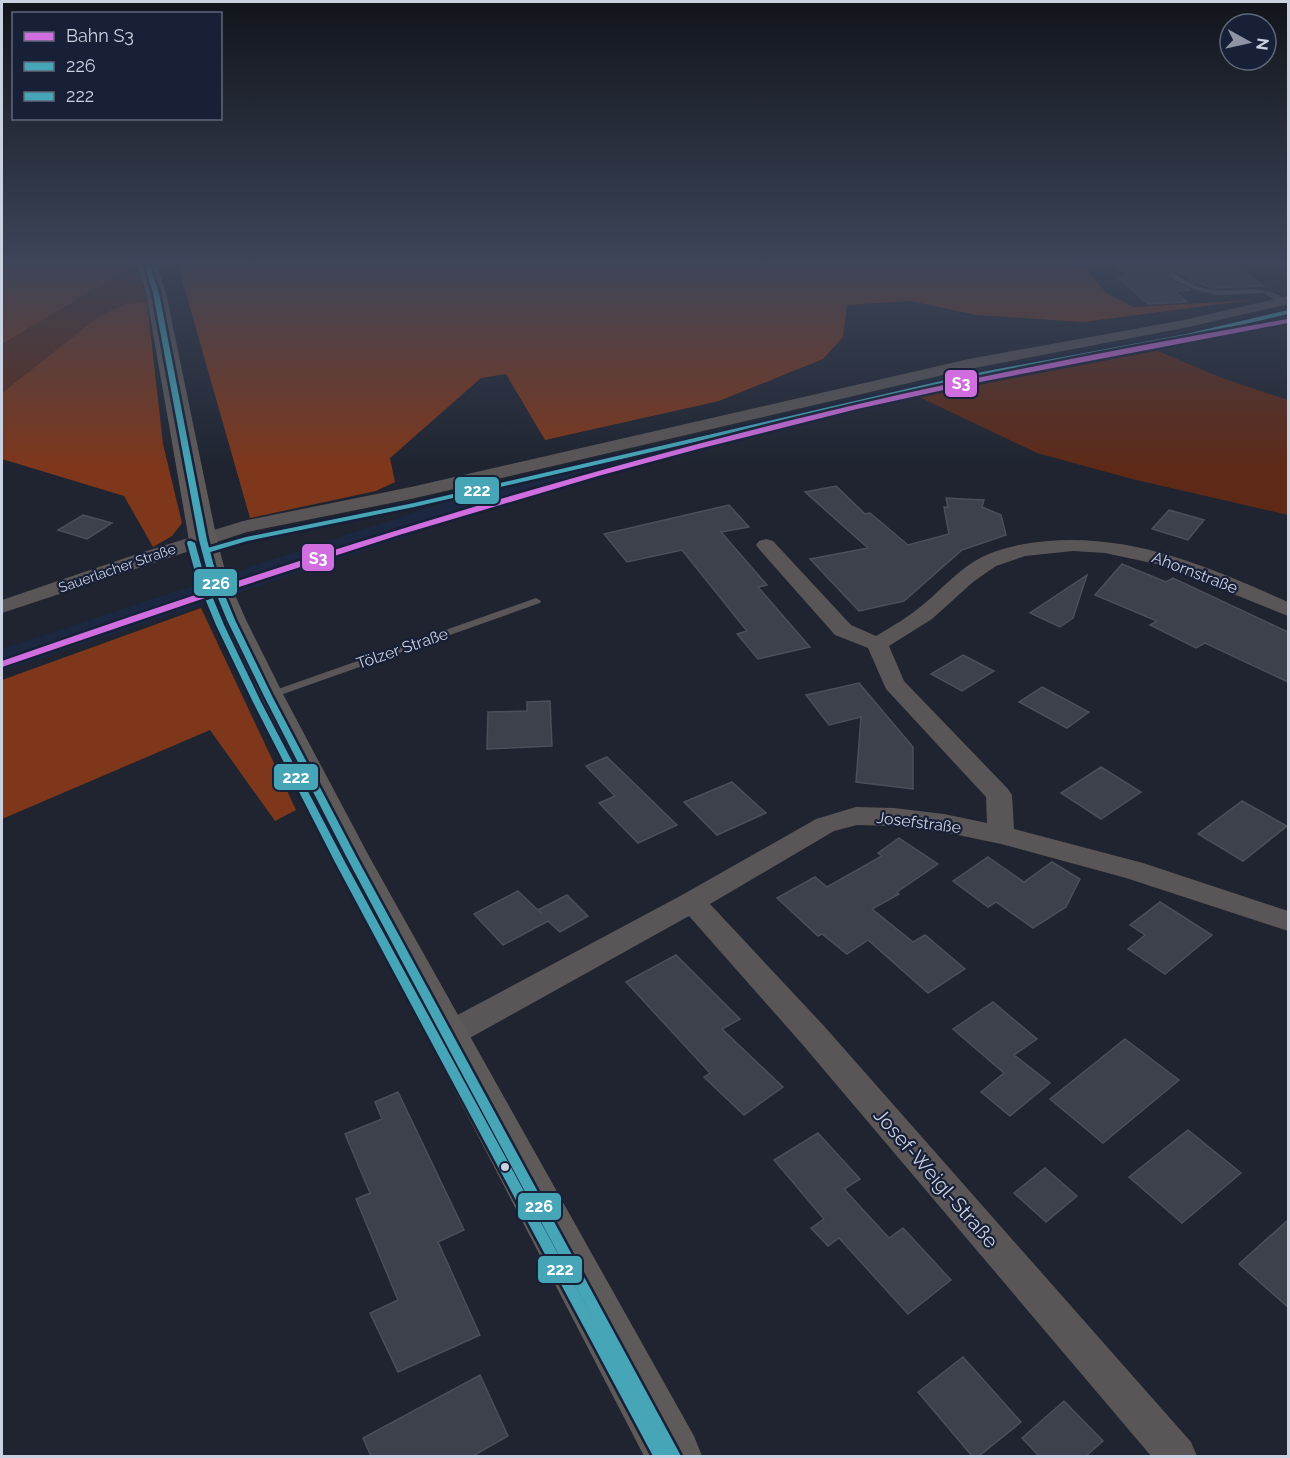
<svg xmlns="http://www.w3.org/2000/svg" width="1290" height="1458" viewBox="0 0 1290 1458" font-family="Raleway,sans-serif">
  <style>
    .built { fill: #1c2741 }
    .green { fill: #5e2a17 }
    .forest { fill: #7e371b }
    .building { fill: #3c414b; stroke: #4a4f5a; stroke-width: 1.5 }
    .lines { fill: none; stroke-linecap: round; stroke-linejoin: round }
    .lane { fill: #5a5657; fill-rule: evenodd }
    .street { fill: #5a5657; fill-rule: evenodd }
    .secondary { fill: #5f5a5a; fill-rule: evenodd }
    .bus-1-casing { stroke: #182037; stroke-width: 5 }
    .bus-2-casing { stroke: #182037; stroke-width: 5 }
    .bus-1 { fill: #46a6b8; fill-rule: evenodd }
    .bus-2 { fill: #46a6b8; fill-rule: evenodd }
    .rail-1-casing { stroke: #182037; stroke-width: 5 }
    .rail-1 { fill: #d06ee0; fill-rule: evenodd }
    .bus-dot { fill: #cad1e1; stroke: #182037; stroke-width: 2 }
    .labels { text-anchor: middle; stroke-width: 4.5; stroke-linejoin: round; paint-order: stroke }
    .far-street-label { font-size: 14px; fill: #cad1e1; stroke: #182037 }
    .street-label { font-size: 16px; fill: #cad1e1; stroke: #182037 }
    .near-street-label { font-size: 20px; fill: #cad1e1; stroke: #182037 }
    .line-badge { stroke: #182037; stroke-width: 2 }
    .badge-label { font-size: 16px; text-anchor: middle; font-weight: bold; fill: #fff }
  </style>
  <rect width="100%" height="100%" fill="#1f2430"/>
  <!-- built -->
  <path class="built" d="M1288 311V324L1151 348 1003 377 737 440 471 515 2 671V649L452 500 719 430 962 372Z"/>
  <!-- green -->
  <path class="green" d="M137 264 147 302 125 304 99 316 2 393V344Z
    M1151 348 1222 378 1288 400V515L1132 479 1037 453 919 397 1003 377Z"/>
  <!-- forest -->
  <path class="forest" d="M2 262H136L137 264 2 344Z
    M177 262H1080L1106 293 1134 307 1252 300 1083 322 976 315 910 301 847 305 843 337 823 359 719 401 545 440 506 374 481 378 390 458 395 482 376 491 250 518Z
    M147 302 163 444 182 523 172 536 153 547 124 496 2 459V393L99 316 125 304Z
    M201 608 296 810 275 821 210 730 2 819V680Z"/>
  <!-- building -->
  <path class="building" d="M1112 262H1148L1171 281 1191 290 1175 291 1187 302 1148 304 1118 277H1128Z
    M1160 262H1231L1264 286 1212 288 1195 282Z
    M836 486 865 514 870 513 908 545 949 534 944 507H948L946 498 984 500 982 507 1001 515 1006 535 962 550 904 601 859 611 810 559 868 548 805 492Z
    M729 505 749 527 721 532 767 585 758 587 810 647 758 659 737 634 747 631 682 550 627 562 604 534Z
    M1169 510 1204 520 1188 540 1152 529Z
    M83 515 112 523 87 539 58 530Z
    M1122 564 1166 582 1173 578 1288 632V682L1205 643 1196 648 1150 625 1157 621 1095 595Z
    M1087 575 1073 618 1060 627 1030 613Z
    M963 655 994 671 962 691 931 674Z
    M859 683 913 747V789L856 782 861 717 829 725 806 695Z
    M1042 687 1089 712 1067 728 1019 702Z
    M550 701 552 746 487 749 488 712 527 711V702Z
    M607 757 677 825 638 843 599 803 615 796 586 766Z
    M1101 767 1141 792 1101 819 1061 793Z
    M732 782 766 813 717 835 684 802Z
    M1242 801 1287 826 1243 861 1198 834Z
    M899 838 938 864 897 892 899 894 872 909 913 942 925 935 965 969 928 993 868 940 847 954 822 934 818 936 777 898 815 877 827 887 882 856 878 853Z
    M988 857 1024 882 1052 862 1080 879 1066 907 1033 928 996 902 988 907 953 881Z
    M518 891 542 914 538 910 567 895 588 916 560 932 548 921 503 945 474 914Z
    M1160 902 1212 935 1165 974 1128 949 1145 935 1130 925Z
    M676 955 740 1019 722 1029 783 1087 744 1115 704 1077 710 1073 626 982Z
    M993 1002 1037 1039 1014 1055 1050 1083 1010 1116 981 1092 1004 1073 953 1029Z
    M1125 1039 1179 1080 1103 1143 1050 1099Z
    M398 1092 464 1230 438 1242 480 1335 398 1372 370 1313 398 1300 356 1199 370 1193 345 1134 382 1119 375 1102Z
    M1188 1130 1241 1173 1182 1223 1129 1177Z
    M818 1133 860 1179 844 1189 889 1238 903 1228 951 1280 908 1314 839 1238 828 1246 811 1228 824 1219 774 1160Z
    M1045 1168 1077 1196 1046 1222 1014 1193Z
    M1288 1220V1307L1239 1264Z
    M963 1357 1021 1422 979 1456H972L918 1392Z
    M480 1375 508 1436 473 1456H371L363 1438Z
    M1064 1401 1103 1441 1086 1456H1039L1022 1438Z"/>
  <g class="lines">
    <!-- lane -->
    <path class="lane" d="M1150 262C1162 262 1184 282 1200 287 1232 298 1258 278 1287 301L1280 303 1264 293 1217 295 1196 290 1172 279Z
      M536 598 541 601 540 603 272 698H264L262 696 264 694Z"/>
    <!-- street -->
    <path class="street" d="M1288 296V304L1184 328 969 369 411 499 247 532 2 613V600L140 553 243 521 411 487 969 359 1184 320Z
      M766 539 773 541 851 625 876 636C893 626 910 616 925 603 944 587 960 568 982 557 1002 547 1026 543 1048 541 1135 534 1211 568 1288 602V616L1161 565 1105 553 1073 551 1025 556 996 566 973 582 932 619 889 646 904 681 1008 789 1012 795 1014 829 1143 863 1288 911V931L1126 878 1001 844 944 832 894 826 857 825 834 831 710 904 824 1026 1191 1442 1197 1456H1151L802 1044 689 916 459 1044 448 1047 437 1044 433 1035 437 1026 682 895 816 819 856 807 894 808 944 814 987 823 986 797 886 689 868 648 835 635 759 549 756 545 759 541Z"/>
    <!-- secondary -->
    <path class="secondary" d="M137 262H155L166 293 217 540 226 574 246 620 284 696 370 858 694 1436 702 1456H644L334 858 252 696 216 620 198 574 189 540 146 293Z"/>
    <!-- bus-1 casing -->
    <g class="bus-1-casing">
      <path id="bus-1" d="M144 262H149L159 293 207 540 216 574 235 620 272 696 357 858 681 1456H666L347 858 264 696 227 620 208 574 199 540 153 293Z"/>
    </g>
    <!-- bus-2 casing -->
    <g class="bus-2-casing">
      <path id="bus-2" d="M1288 310V314L1186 338 971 378 414 507 247 541 207 553 203 551 204 549 246 537 414 503 971 374 1186 334Z
        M188 541H191L195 543 205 579 224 625 261 702 346 864 668 1456H653L336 864 253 702 216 625 197 579 187 543Z"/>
    </g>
    <!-- bus-1 -->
    <use href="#bus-1" class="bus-1"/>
    <!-- bus-2 -->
    <use href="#bus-2" class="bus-2"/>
    <!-- rail-1 casing -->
    <g class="rail-1-casing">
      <path id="rail-1" d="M1288 319V323L980 382 857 409 698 449 598 476 399 535 202 599 2 667V661C263 570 527 485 796 419 958 379 1123 348 1288 319Z"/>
    </g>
    <!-- rail-1 -->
    <use href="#rail-1" class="rail-1"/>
  </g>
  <!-- sky -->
  <linearGradient id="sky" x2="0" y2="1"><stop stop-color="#11141a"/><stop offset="0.56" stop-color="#3c4559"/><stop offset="1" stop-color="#3c4559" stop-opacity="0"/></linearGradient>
  <rect width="1290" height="467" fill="url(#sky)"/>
  <!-- markers -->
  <circle class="bus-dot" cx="505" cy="1167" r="5"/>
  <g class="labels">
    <!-- far-street labels -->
    <g class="far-street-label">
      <text transform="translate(117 568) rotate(-19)" y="5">Sauerlacher Straße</text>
    </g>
    <!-- street labels -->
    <g class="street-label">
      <text transform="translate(1195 572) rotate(21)" y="6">Ahornstraße</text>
      <text transform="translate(402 648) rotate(-19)" y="6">Tölzer Straße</text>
      <text transform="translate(919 822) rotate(7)" y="6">Josefstraße</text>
    </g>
    <!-- near-street labels -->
    <g class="near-street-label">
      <text transform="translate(936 1178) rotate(49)" y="7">Josef-Weigl-Straße</text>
    </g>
  </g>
  <g class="line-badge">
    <rect x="944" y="369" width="34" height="29" rx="6" fill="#d06ee0"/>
    <rect x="454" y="476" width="46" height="29" rx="6" fill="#46a6b8"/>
    <rect x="301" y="543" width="34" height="29" rx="6" fill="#d06ee0"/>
    <rect x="193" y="568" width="45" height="29" rx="6" fill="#46a6b8"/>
    <rect x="273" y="763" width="46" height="28" rx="6" fill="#46a6b8"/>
    <rect x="517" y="1192" width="45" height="29" rx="6" fill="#46a6b8"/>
    <rect x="537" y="1255" width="46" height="29" rx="6" fill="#46a6b8"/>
  </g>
  <g class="badge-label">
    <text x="961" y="389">S3</text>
    <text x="477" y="496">222</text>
    <text x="318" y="564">S3</text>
    <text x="216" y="589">226</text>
    <text x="296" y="783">222</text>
    <text x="539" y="1212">226</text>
    <text x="560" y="1275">222</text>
  </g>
  <!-- border -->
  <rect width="1290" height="1458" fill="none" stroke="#cad1e1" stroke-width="6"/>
  <!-- legend -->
  <rect x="12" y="12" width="210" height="108" fill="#182037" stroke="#5f677b" stroke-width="1.5"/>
  <rect x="24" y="32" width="30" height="9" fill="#d06ee0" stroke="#5f677b" stroke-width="1.5"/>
  <text x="66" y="42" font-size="18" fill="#cad1e1">Bahn S3</text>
  <rect x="24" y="62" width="30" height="9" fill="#46a6b8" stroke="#5f677b" stroke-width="1.5"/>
  <text x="66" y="72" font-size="18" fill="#cad1e1">226</text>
  <rect x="24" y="92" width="30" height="9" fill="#46a6b8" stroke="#5f677b" stroke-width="1.5"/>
  <text x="66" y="102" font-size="18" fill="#cad1e1">222</text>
  <!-- north arrow -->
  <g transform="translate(1248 42) rotate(98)"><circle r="28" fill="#182037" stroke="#5f677b" stroke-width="1.5"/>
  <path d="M0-4.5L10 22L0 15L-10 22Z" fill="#8e94a3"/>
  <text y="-9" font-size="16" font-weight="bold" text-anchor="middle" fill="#cad1e1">N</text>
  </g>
</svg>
